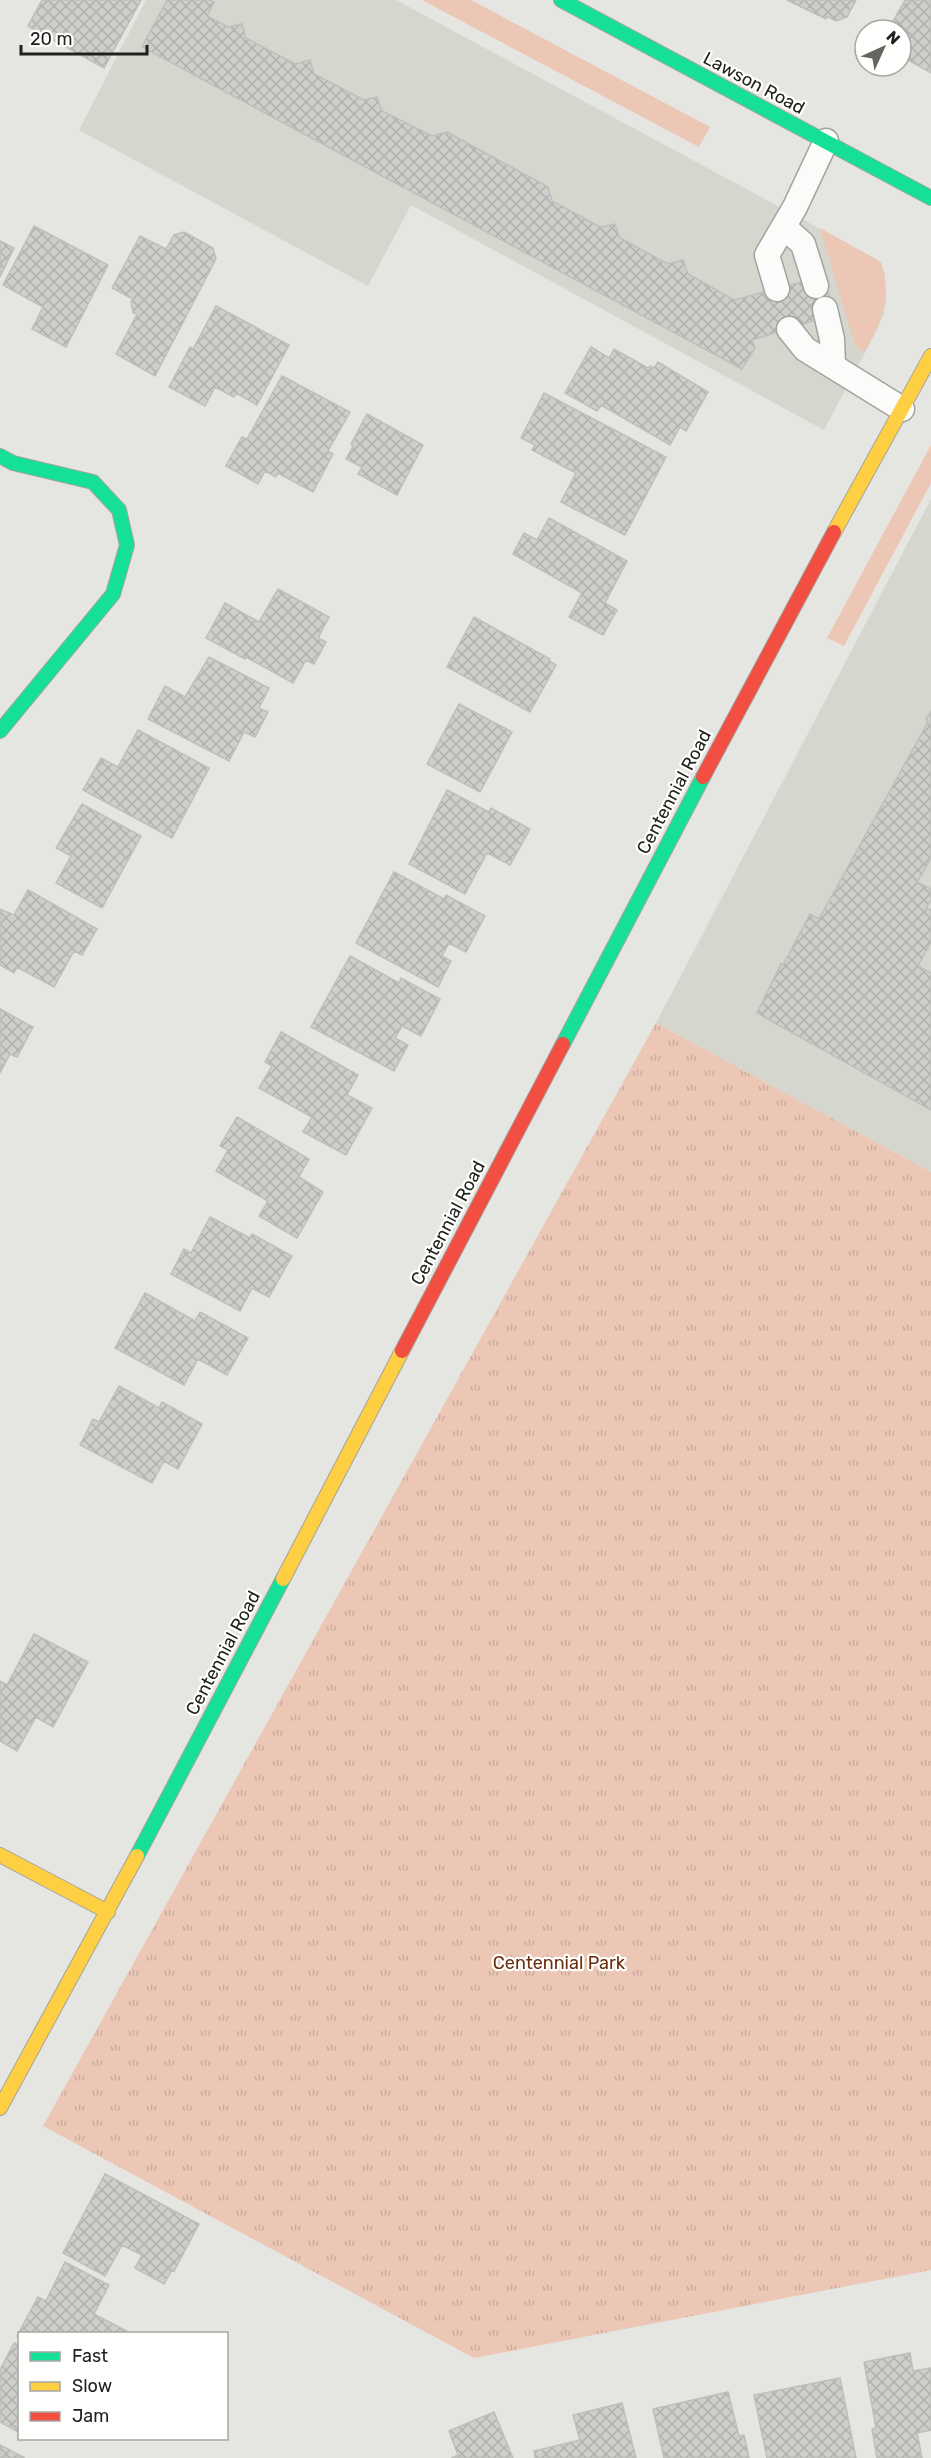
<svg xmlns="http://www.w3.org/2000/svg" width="931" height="2458" viewBox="0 0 931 2458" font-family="Rubik,sans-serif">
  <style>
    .built { fill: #d5d6cd }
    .grass { fill: #ecc7b6 }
    .park { fill: url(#park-tufts) }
    .building { fill: url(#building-cross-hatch); stroke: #bebfbc; stroke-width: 1.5 }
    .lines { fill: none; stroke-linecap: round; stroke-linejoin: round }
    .lane-casing { stroke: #a3a3a0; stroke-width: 27 }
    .fast-casing { stroke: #a3a3a0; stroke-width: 16 }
    .slow-casing { stroke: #a3a3a0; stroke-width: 16 }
    .jam-casing { stroke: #a3a3a0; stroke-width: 16 }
    .lane { stroke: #fbfbfa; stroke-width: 24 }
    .fast { stroke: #16e098; stroke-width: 14 }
    .slow { stroke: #ffcf43; stroke-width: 14 }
    .jam { stroke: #f24e42; stroke-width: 14 }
    .labels { text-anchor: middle; stroke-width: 4.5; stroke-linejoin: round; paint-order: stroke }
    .street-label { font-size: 18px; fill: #20201e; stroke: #fffffe }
    .park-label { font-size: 18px; fill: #6a2d10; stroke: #fffffe }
  </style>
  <defs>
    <pattern id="park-tufts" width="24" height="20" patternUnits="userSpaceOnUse" patternTransform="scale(1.5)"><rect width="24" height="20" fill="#ecc7b6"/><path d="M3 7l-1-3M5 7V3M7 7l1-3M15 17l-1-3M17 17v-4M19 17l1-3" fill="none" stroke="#caab9c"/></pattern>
    <pattern id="building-cross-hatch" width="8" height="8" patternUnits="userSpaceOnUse" patternTransform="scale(1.5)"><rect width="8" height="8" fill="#cdcfcb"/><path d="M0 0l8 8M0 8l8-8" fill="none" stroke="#b0b1ae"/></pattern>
  </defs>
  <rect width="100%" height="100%" fill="#e5e6e1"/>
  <!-- built -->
  <path class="built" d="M146 0H396L878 260 885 274 886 301 884 313 876 332 824 430 411 205 368 286 79 130Z
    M931 499V1172L656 1023Z"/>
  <!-- grass -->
  <path class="grass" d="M422 0H471L710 127 699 147Z
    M820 228 881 262C892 295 882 322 865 351L859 350 855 345Z
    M931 445V483L844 646 827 638Z"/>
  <!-- park -->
  <path class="park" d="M656 1023 931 1172V2270L474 2358 43 2126Z"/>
  <!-- building -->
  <path class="building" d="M42 0H141L104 68 28 26Z
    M167 0H210L214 2 207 16 228 27 242 24 246 38 295 64 310 60 314 74 364 100 377 97 382 111 432 136 447 132 548 187 552 201 600 227 615 224 620 238 668 264 683 260 688 274 734 300 806 281 827 289 832 303 819 319 752 340 755 348 742 369 142 47Z
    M787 0H856L847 17 836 21 827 16 826 19Z
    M905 0H931V73L901 56V30H888Z
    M34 226 108 265 66 347 32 329 43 307 3 285Z
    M184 232 213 248 216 259 155 376 116 354 137 314 133 313 131 302 133 299 112 288 140 236 166 249 174 235Z
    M0 241 14 248 0 277Z
    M216 306 289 345 257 405 236 393 234 397 215 387 205 406 169 387 190 347 193 349Z
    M591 347 609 358 614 349 648 368 650 366 654 368 658 362 708 392 686 431 680 427 670 445 601 405 597 411 565 393Z
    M282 376 350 412 328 451 333 454 313 492 278 473 276 477 265 471 258 484 226 466 242 437 247 439Z
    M544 393 666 457 625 535 561 502 576 473 532 450 535 445 521 438Z
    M367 414 423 445 397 495 358 474 362 467 346 459 353 446 351 444Z
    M549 518 627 561 605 603 617 610 603 635 569 617 582 593 513 554 524 533 537 540Z
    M278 589 329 617 318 638 326 642 314 664 306 660 293 683 246 657 245 659 206 638 225 603 259 622Z
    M474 617 550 659 549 661 556 665 530 712 447 667Z
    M209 657 269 688 259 708 268 712 255 737 244 732 229 761 148 719 165 686 185 697Z
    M459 704 512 732 480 792 427 764Z
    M931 711V858L917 882 931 889V900L926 908 931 910V942L918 966 931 973V1110L757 1013 781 964 783 965 810 914 819 919 928 722 926 719Z
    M138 730 209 768 172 838 83 790 101 758 118 767Z
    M447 790 489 812 491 808 530 829 510 865 487 853 465 894 409 864Z
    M82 804 141 836 102 908 56 883 71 856 56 848Z
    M394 872 444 899 446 895 485 916 466 952 449 943 442 956 451 961 438 987 356 943Z
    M28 890 97 929 82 955 74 951 54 987 17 967 14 973 0 965V909L14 915Z
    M350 956 399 983 401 978 440 999 421 1036 402 1026 395 1038 408 1045 394 1071 311 1027Z
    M0 1009 33 1027 17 1057 10 1054 0 1073Z
    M281 1032 358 1075 347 1095 372 1108 346 1155 303 1132 312 1117 259 1088 272 1066 265 1062Z
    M237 1117 309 1159 299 1177 323 1192 297 1238 259 1216 268 1201 216 1171 228 1150 220 1146Z
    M210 1217 250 1238 252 1234 292 1256 269 1297 252 1288 240 1311 171 1274 184 1249 191 1253Z
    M145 1293 195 1321 200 1312 248 1338 227 1375 198 1359 184 1385 115 1348Z
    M119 1386 159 1408 162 1402 202 1424 178 1469 164 1461 152 1483 80 1445 93 1419 99 1422Z
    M34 1634 88 1662 53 1727 36 1717 17 1751 0 1741V1681L7 1685Z
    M105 2174 199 2224 174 2271 172 2270 164 2284 135 2268 142 2255 122 2245 105 2276 63 2253Z
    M65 2262 109 2285 94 2314 132 2334H20V2338L17 2336 38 2297 46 2301Z
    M14 2343 20 2346V2433L0 2422V2370Z
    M910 2353 913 2371 931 2368V2430L917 2433 922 2458H877L872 2429 876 2428 864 2362Z
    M840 2378 856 2458H767L754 2395Z
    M728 2392 739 2436 744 2435 749 2458H664L653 2409Z
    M622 2403 636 2458H535L534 2451 580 2440 573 2415Z
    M494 2412 513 2458H451L458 2455 449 2431Z
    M0 2445 25 2458H0Z"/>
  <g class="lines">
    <!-- lane casing -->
    <g class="lane-casing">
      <path id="lane" d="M784 227 803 244 816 286
        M777 289 767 255 795 207 826 141
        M825 309 832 339 833 365
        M789 329 805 349 902 409"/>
    </g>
    <!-- fast casing -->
    <g class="fast-casing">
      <path id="fast" d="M561 0 931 198
        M0 456 13 463 93 482 119 510 127 545 113 594 0 731
        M563 1044 703 777
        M137 1856 283 1579"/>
    </g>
    <!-- slow casing -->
    <g class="slow-casing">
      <path id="slow" d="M834 532 931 356
        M283 1579 402 1351
        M0 1855 108 1912
        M0 2108 137 1856"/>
    </g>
    <!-- jam casing -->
    <g class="jam-casing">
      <path id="jam" d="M703 777 834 532
        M402 1351 563 1044"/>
    </g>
    <!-- lane -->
    <use href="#lane" class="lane"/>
    <!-- fast -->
    <use href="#fast" class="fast"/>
    <!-- slow -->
    <use href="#slow" class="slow"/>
    <!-- jam -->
    <use href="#jam" class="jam"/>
  </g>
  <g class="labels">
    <!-- street labels -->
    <g class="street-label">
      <text transform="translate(754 83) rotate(28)" y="6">Lawson Road</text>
      <text transform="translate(674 792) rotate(-62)" y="6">Centennial Road</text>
      <text transform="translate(448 1223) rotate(-62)" y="6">Centennial Road</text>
      <text transform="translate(223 1653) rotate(-62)" y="6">Centennial Road</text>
    </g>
    <!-- park labels -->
    <g class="park-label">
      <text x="559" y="1969">Centennial Park</text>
    </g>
  </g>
  <!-- legend -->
  <rect x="18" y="2332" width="210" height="108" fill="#fffffe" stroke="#a6a6a4" stroke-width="1.5"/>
  <rect x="30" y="2352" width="30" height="9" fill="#16e098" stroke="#a6a6a4" stroke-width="1.5"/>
  <text x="72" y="2362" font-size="18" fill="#20201e">Fast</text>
  <rect x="30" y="2382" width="30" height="9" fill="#ffcf43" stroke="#a6a6a4" stroke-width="1.5"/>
  <text x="72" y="2392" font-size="18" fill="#20201e">Slow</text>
  <rect x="30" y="2412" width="30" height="9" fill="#f24e42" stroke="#a6a6a4" stroke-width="1.5"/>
  <text x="72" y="2422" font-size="18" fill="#20201e">Jam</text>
  <!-- north arrow -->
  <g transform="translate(883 48) rotate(45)"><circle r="28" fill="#fffffe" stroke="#a6a6a4" stroke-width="1.5"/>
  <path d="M0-4.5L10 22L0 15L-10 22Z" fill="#656562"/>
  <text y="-9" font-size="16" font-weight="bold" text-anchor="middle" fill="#20201e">N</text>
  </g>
  <!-- scale -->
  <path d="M21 45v9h126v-9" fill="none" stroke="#20201e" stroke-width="3"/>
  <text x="30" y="45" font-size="18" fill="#20201e" stroke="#fffffe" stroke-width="4.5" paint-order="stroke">20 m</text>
</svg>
